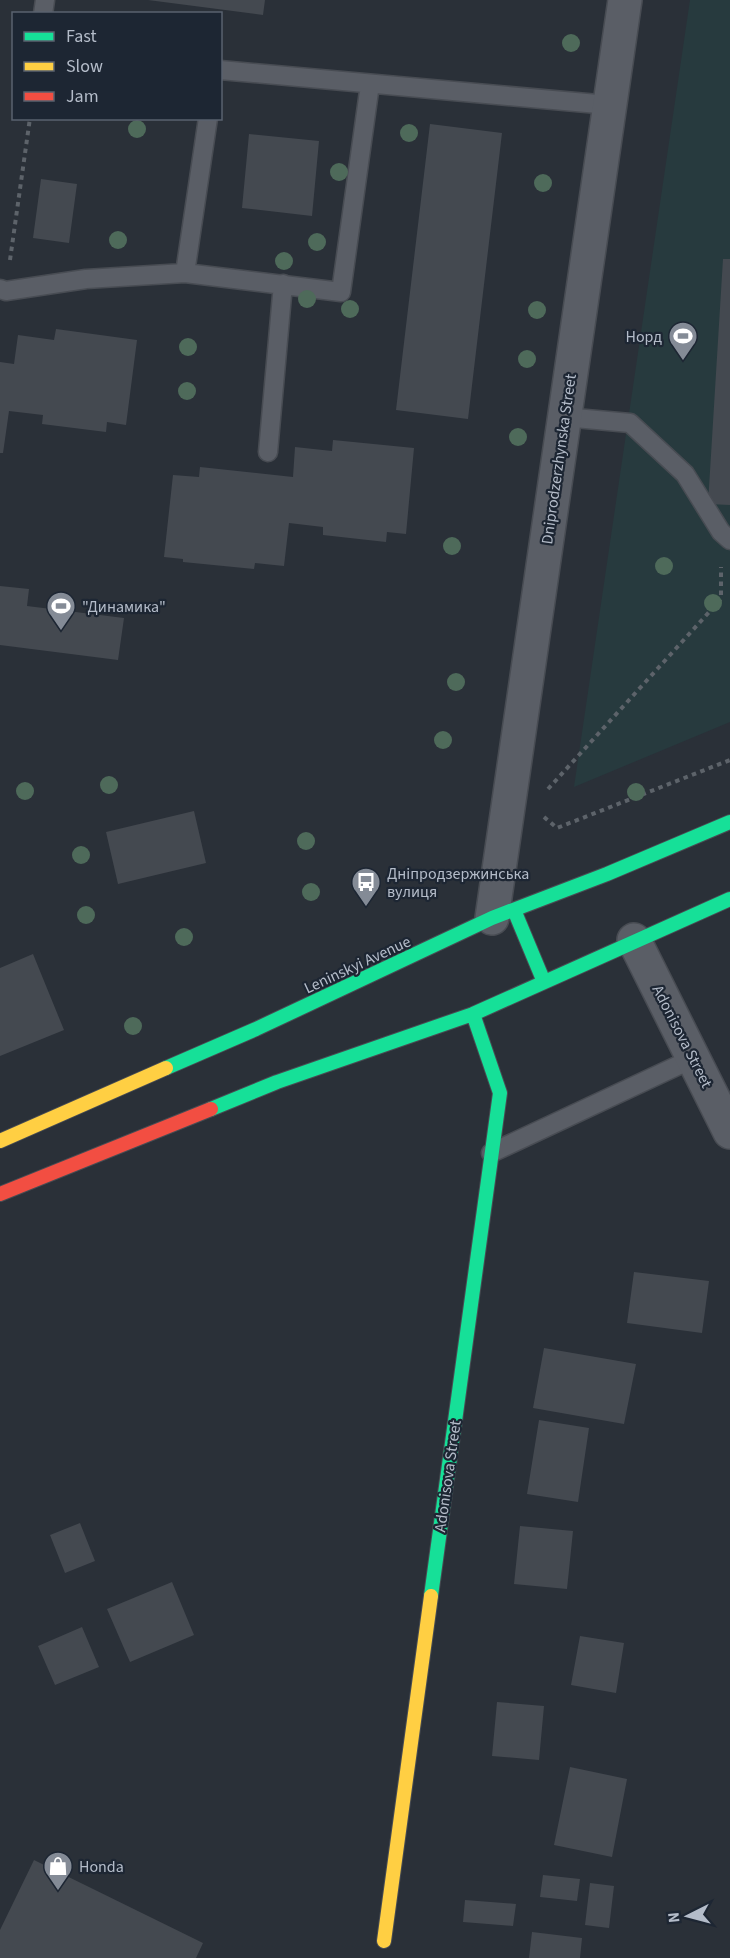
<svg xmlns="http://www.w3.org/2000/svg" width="730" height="1958" viewBox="0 0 730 1958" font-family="'Source Sans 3',sans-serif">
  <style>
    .garden { fill: #273a3e }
    .building { fill: #444950 }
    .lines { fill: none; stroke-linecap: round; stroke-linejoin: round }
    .lane-casing { stroke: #484c53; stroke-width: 21 }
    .street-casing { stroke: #484c53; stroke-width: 36 }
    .fast-casing { stroke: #484c53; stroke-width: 16 }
    .slow-casing { stroke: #484c53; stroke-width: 16 }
    .jam-casing { stroke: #484c53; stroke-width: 16 }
    .path { stroke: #5d636a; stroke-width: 4; stroke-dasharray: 4.5 4.5; stroke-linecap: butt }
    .lane { stroke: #5a5e66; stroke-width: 18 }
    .street { stroke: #5a5e66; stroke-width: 33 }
    .fast { stroke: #16e098; stroke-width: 14 }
    .slow { stroke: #ffcf43; stroke-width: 14 }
    .jam { stroke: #f24e42; stroke-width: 14 }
    .tree { fill: #4e6a5a }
    .labels { text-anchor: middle; stroke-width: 4.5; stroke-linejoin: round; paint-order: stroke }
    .poi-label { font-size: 16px; fill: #b4bcc9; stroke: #1d2633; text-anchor: start }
    .street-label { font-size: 16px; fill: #b4bcc9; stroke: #1d2633 }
  </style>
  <rect width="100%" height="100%" fill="#2a3038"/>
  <!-- garden -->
  <path class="garden" d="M690 0H730V722L574 787Z"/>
  <!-- building -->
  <path class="building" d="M148 0H265L263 15Z
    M430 124 502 133 468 419 396 410Z
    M249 134 319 141 312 216 242 208Z
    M41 179 77 184 69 243 33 238Z
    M723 259H730V505L708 504Z
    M56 329 137 340 126 425 107 422 106 432 42 424 43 415 9 411 3 453H0V362L14 364 18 335 54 340Z
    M333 440 414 448 406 534 387 532 386 542 323 535V527L289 523 284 566 255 563 254 569 183 562V559L164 557 173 475 199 477 200 467 293 477 295 447 332 451Z
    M0 586 29 589 27 606 124 618 118 660 0 645Z
    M194 811 206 863 118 884 106 832Z
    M33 954 64 1030 0 1056V968Z
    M634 1272 709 1281 702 1333 627 1323Z
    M544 1348 636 1364 624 1424 533 1408Z
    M539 1420 589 1428 578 1502 527 1494Z
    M80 1523 95 1561 65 1573 50 1535Z
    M520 1526 573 1531 567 1589 514 1584Z
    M172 1582 194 1635 130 1662 107 1609Z
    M82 1627 99 1667 55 1685 38 1646Z
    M580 1636 624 1643 616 1693 571 1685Z
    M497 1702 544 1706 539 1760 492 1756Z
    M570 1767 627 1779 612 1857 554 1845Z
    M34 1860 203 1943 196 1958H0V1930Z
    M543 1875 580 1879 577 1901 540 1897Z
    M590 1883 614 1886 609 1928 585 1925Z
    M465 1900 516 1904 513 1926 463 1922Z
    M532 1932 582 1938 580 1958H529Z"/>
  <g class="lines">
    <!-- lane casing -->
    <g class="lane-casing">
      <path id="lane" d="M43 14 45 0
        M220 70 609 105
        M185 273 341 292 370 84
        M0 289 6 291 86 279 185 273 208 118
        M564 417 630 423 685 474 721 532 730 540
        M268 452 283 284
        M491 1153 694 1058"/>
    </g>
    <!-- street casing -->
    <g class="street-casing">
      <path id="street" d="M492 918 625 0
        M634 940 730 1132"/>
    </g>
    <!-- fast casing -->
    <g class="fast-casing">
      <path id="fast" d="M514 910 544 982
        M166 1068 256 1029 492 918 607 874 730 822
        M211 1109 277 1082 473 1014 730 899
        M431 1596 500 1093 473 1014"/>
    </g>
    <!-- slow casing -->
    <g class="slow-casing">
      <path id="slow" d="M0 1141 166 1068
        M384 1941 431 1596"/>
    </g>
    <!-- jam casing -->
    <g class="jam-casing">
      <path id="jam" d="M0 1194 211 1109"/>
    </g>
    <!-- path -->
    <path class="path" d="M10 260 30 118
      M548 789 721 599V567
      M544 817 557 828 730 760"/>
    <!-- lane -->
    <use href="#lane" class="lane"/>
    <!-- street -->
    <use href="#street" class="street"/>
    <!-- fast -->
    <use href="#fast" class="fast"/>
    <!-- slow -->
    <use href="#slow" class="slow"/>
    <!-- jam -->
    <use href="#jam" class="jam"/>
  </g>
  <!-- trees -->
  <g class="tree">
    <circle cx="571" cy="43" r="9"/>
    <circle cx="137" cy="129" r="9"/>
    <circle cx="409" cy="133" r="9"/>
    <circle cx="339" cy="172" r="9"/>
    <circle cx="543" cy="183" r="9"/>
    <circle cx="118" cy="240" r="9"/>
    <circle cx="317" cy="242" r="9"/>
    <circle cx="284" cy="261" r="9"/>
    <circle cx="307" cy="299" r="9"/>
    <circle cx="350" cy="309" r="9"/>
    <circle cx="537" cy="310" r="9"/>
    <circle cx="188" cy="347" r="9"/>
    <circle cx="527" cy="359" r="9"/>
    <circle cx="187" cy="391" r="9"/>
    <circle cx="518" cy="437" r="9"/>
    <circle cx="452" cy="546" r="9"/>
    <circle cx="664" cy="566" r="9"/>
    <circle cx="713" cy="603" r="9"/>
    <circle cx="456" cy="682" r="9"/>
    <circle cx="443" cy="740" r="9"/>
    <circle cx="109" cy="785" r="9"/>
    <circle cx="25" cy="791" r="9"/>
    <circle cx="636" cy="792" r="9"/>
    <circle cx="306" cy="841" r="9"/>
    <circle cx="81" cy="855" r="9"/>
    <circle cx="311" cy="892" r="9"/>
    <circle cx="86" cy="915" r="9"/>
    <circle cx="184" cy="937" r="9"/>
    <circle cx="133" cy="1026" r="9"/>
  </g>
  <!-- icons -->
  <defs>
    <g id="stadium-pin" transform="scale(1.5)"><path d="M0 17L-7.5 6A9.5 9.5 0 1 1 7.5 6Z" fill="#848b96" stroke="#1d2633"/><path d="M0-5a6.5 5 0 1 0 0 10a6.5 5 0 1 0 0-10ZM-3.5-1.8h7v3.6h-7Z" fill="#fff"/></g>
    <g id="bus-pin" transform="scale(1.5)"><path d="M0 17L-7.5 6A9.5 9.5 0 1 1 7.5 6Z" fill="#848b96" stroke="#1d2633"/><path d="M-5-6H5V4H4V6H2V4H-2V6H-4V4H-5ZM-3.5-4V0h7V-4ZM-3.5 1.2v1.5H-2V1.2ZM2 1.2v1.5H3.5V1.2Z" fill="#fff"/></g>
    <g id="shop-pin" transform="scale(1.5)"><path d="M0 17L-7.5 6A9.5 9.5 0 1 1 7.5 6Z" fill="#848b96" stroke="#1d2633"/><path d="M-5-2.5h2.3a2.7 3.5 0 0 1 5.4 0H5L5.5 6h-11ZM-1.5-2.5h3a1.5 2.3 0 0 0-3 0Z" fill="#fff"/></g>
  </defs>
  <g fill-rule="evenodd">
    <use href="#stadium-pin" x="683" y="336"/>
    <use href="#stadium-pin" x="61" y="606"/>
    <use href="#bus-pin" x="366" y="882"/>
    <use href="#shop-pin" x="58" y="1866"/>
  </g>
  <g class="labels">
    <!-- poi labels -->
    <g class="poi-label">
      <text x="662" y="342" text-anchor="end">Норд</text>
      <text x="82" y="612">"Динамика"</text>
      <text x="387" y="879">Дніпродзержинська<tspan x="387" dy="18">вулиця</tspan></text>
      <text x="79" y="1872">Honda</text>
    </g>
    <!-- street labels -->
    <g class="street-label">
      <text transform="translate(558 459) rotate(-82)" y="6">Dniprodzerzhynska Street</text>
      <text transform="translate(357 964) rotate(-25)" y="6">Leninskyi Avenue</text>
      <text transform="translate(683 1036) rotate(63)" y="6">Adonisova Street</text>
      <text transform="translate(447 1476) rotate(-82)" y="6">Adonisova Street</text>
    </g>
  </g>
  <!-- legend -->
  <rect x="12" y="12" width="210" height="108" fill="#1d2633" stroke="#59626f" stroke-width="1.5"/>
  <rect x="24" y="32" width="30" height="9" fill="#16e098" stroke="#59626f" stroke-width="1.5"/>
  <text x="66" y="42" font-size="18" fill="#b4bcc9">Fast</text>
  <rect x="24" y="62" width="30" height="9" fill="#ffcf43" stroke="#59626f" stroke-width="1.5"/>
  <text x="66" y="72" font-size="18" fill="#b4bcc9">Slow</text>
  <rect x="24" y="92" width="30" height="9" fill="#f24e42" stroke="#59626f" stroke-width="1.5"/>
  <text x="66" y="102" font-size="18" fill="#b4bcc9">Jam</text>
  <!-- north arrow -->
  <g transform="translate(688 1916) rotate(264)" stroke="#1d2633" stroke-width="4.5" paint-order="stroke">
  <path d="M0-4.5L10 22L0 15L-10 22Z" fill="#b4bcc9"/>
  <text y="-9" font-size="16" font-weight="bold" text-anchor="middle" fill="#b4bcc9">N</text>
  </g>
</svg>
